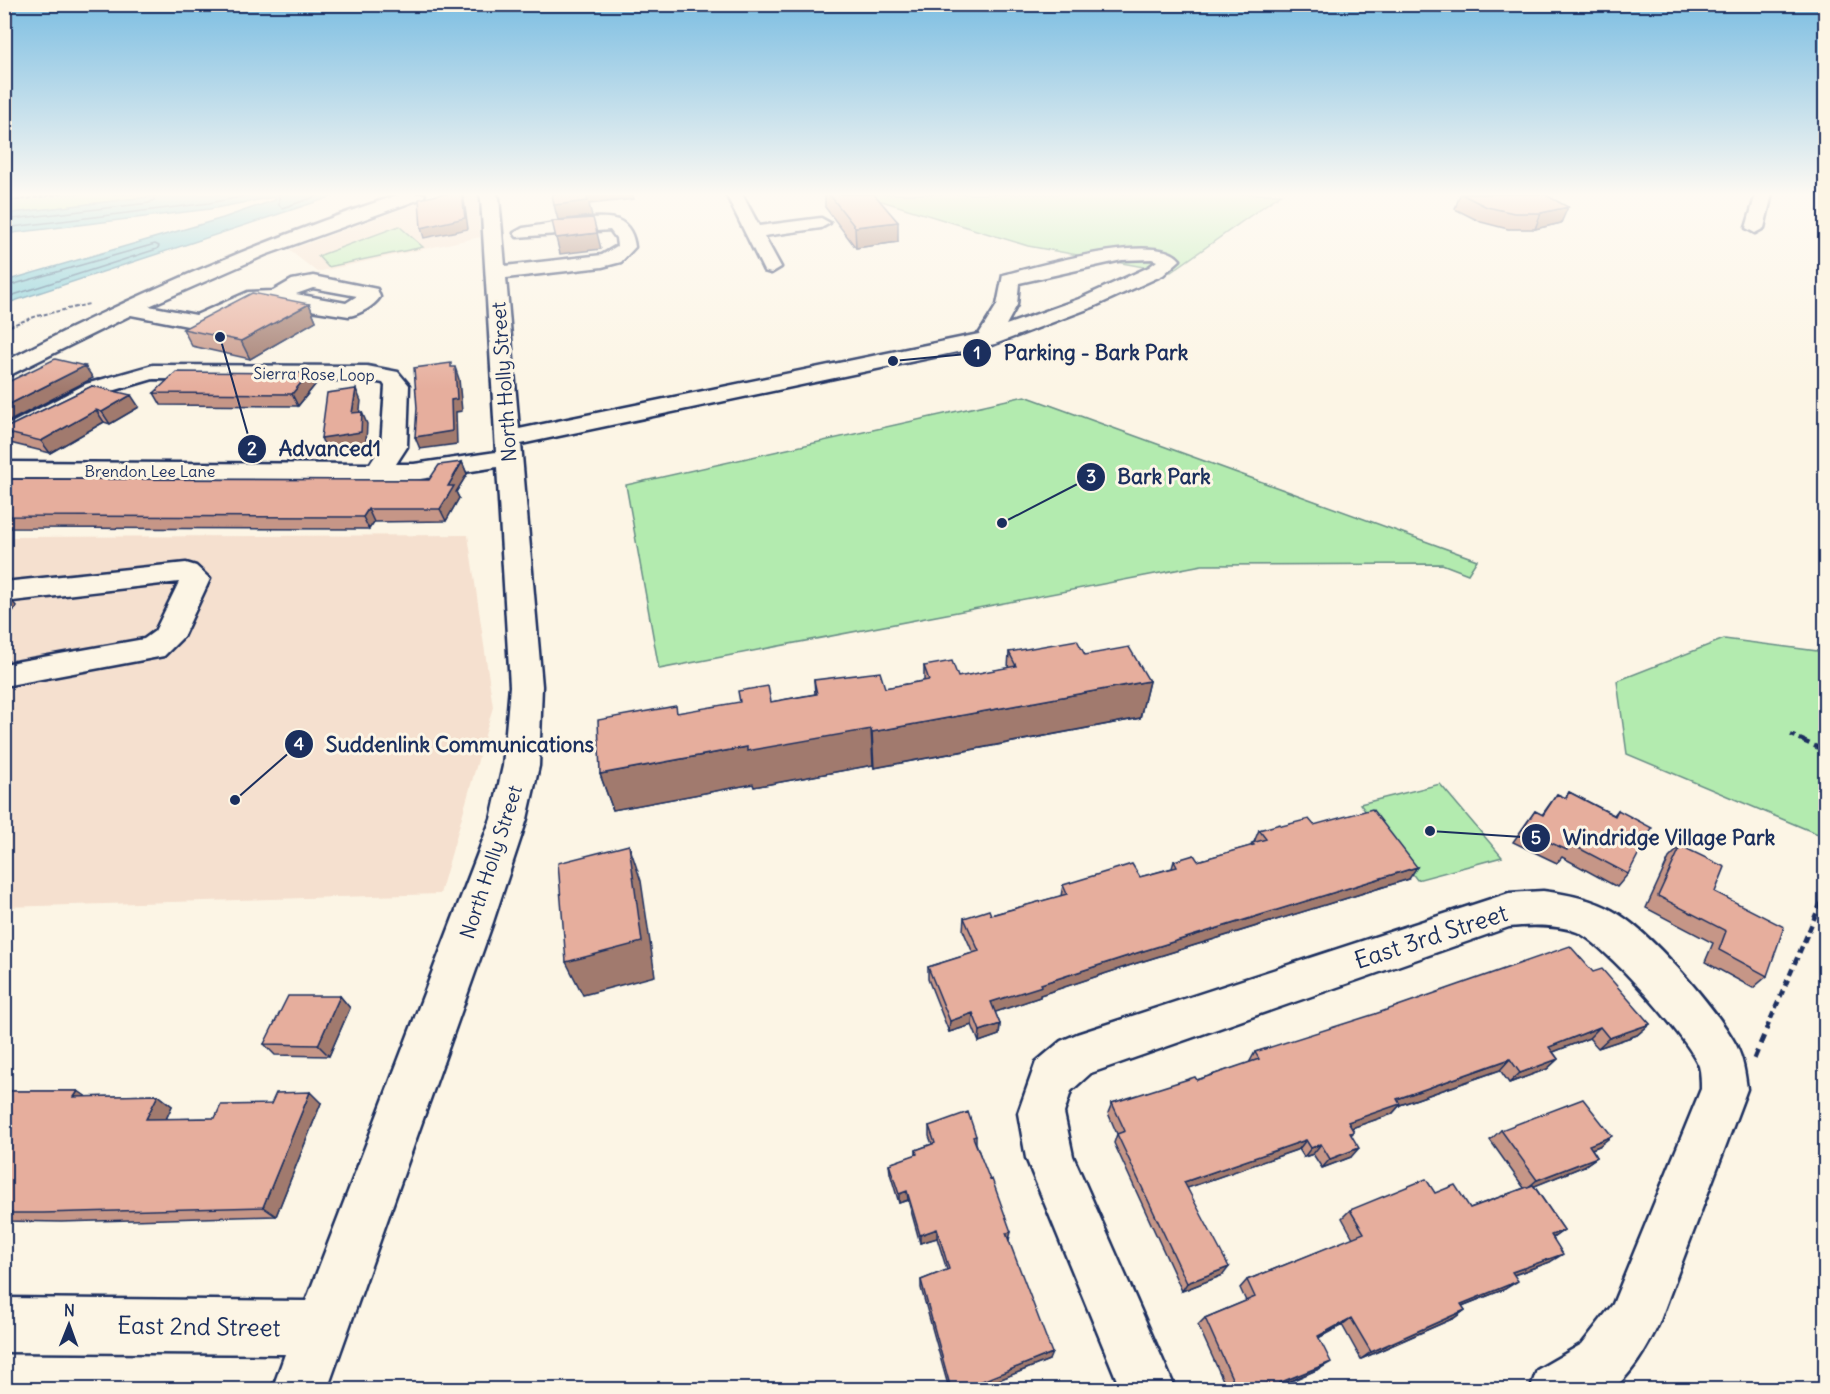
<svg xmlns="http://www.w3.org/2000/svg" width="1830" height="1394" viewBox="0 0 1830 1394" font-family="Delius,sans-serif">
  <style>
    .built { fill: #f5e0cf }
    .green { fill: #b3ebaf; stroke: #678d86; stroke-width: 1.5 }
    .water { fill: #7dccd9; stroke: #568da8; stroke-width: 1.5 }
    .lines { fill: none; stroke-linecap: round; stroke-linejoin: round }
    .shore { stroke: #426e8f; stroke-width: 1.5 }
    .minor-casing { stroke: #1b2f5e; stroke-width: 5 }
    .path-far3 { stroke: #1b2f5e; stroke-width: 2; stroke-dasharray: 4 2; stroke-linecap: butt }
    .path-far2 { stroke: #1b2f5e; stroke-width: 4; stroke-dasharray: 5 4.5; stroke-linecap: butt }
    .path-far1 { stroke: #1b2f5e; stroke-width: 4.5; stroke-dasharray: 7 5; stroke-linecap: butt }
    .path { stroke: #1b2f5e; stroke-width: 5; stroke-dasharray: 9 7; stroke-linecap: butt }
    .minor { fill: #fcf5e5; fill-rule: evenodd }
    .wall { fill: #c69687; stroke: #1b2f5e; stroke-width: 1.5 }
    .shaded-wall { fill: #a17a6e; stroke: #1b2f5e; stroke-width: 1.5 }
    .building { fill: #e6ae9d; stroke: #1b2f5e; stroke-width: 1.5 }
    .labels { text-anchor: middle; stroke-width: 6; stroke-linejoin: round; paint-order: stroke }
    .far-street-label { font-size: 16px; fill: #1b2f5e; stroke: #fcf5e5 }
    .street-label { font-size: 20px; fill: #1b2f5e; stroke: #fcf5e5 }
    .near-street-label { font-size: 24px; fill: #1b2f5e; stroke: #fcf5e5 }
    .leader { fill: none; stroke: #1b2f5e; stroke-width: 2 }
    .callout-dot { fill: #1b2f5e; stroke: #fcf5e5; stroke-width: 2 }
    .mark-label { font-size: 18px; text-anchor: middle; font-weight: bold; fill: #fff }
    .callout-label { font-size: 21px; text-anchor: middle; font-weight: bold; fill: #1b2f5e; stroke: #fcf5e5; stroke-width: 6; stroke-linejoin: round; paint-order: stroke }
  </style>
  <rect width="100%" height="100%" fill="#fcf5e5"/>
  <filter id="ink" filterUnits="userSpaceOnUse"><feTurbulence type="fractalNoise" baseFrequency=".0167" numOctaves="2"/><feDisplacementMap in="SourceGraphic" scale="12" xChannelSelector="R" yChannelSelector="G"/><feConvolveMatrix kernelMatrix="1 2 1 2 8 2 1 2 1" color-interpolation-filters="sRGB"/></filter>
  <g filter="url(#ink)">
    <!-- built -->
    <path class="built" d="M442 194H477L480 237 317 272 289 250Z
      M468 535 493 707 440 894 5 907 4 537Z"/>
    <!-- green -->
    <path class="green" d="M5 194H173L5 214Z
      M859 194H1281L1171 272 1028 246Z
      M399 226 423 247 328 267 318 256Z
      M1025 396 1477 560 1468 574 1442 564 1202 565 659 669 626 485Z
      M1724 639 1825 652V837L1627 754 1617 681Z
      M1440 784 1502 857 1417 880 1360 804Z"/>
    <!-- water -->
    <path class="water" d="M173 194H340L5 304V281L223 218 275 200 274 197 210 209 5 234V214Z"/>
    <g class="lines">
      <!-- shore -->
      <path class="shore" d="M279 194V205L282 208 324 194
        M4 220 149 203 154 200 155 194
        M4 228 209 203 256 194
        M4 287 155 244 159 246 157 249 4 298"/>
      <!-- minor casing -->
      <g class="minor-casing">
        <path id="minor" d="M401 194H425L423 198 265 255 149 306 196 315 248 292 273 291 292 280 313 276 377 289 380 297C374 306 360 314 349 316L258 302 198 328 131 315 4 378V362C132 295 264 239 401 194ZM313 288 357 296 346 303 296 294Z
          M479 194H496L499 198 505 266 602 255 617 246 616 238 610 230 517 237 514 233 523 228C548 225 595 213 618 220 629 224 634 237 635 247L621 262 602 267 506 278 519 429 979 334 997 305 1003 275C1035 267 1159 230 1180 260L1163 275 1093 307 995 344 521 444 542 686 539 766 527 819 493 922 327 1390H272L285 1354 4 1352V1298L306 1301 491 819 503 766 510 686 497 467 414 480 377 481 4 478V462L370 464 381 447 385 386 383 383 367 380 153 379 102 394 4 444V427L86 384 153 365 367 366 398 372 409 385 407 447 396 464H414L496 452 481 198ZM1152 259 1157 261 1149 267 1079 299 1006 325 1017 305 1019 283 1122 260Z
          M726 194H742L759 226 821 218 830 223 821 228 764 236 781 267 771 273 764 271Z
          M1756 194H1772L1764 228 1755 233 1746 228Z
          M186 563 196 566 210 579 183 637 164 656 4 686V664L144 639 155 631 179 582 4 602V582Z
          M1543 891C1567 894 1593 899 1613 911 1649 930 1717 1009 1736 1045 1743 1059 1745 1073 1747 1089L1659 1323C1651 1341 1628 1383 1609 1389 1597 1393 1546 1390 1530 1390L1537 1370 1582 1344 1613 1304 1701 1089C1701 1082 1701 1073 1699 1066 1689 1039 1603 942 1577 932 1556 924 1531 925 1509 927L1091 1073 1071 1091 1064 1113 1073 1156 1176 1390H1121L1026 1158 1018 1113 1036 1062 1061 1041 1077 1034 1509 893Z"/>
      </g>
      <!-- path-far3 -->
      <path class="path-far3" d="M4 202 61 194
        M4 328 37 316 89 304"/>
      <!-- path-far2 -->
      <path class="path-far2" d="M1791 735 1807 742"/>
      <!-- path-far1 -->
      <path class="path-far1" d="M1803 741 1826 751
        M1766 1030 1826 891"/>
      <!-- path -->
      <path class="path" d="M1754 1059 1767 1028"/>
      <!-- minor -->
      <use href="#minor" class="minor"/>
    </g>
    <!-- wall -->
    <path class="wall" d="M825 194H874L898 242 856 248 825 207Z
      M1460 194H1544L1561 223 1535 229H1508L1481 222 1455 209Z
      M309 304 316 321 250 359 192 346 183 329Z
      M315 385 298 406 161 405 154 393Z
      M92 386 139 407 110 424 104 422 50 453 10 443 4 436V429Z
      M462 462 467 474 456 492 459 498 446 521 374 522 369 529 4 528V479L429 480Z
      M1009 652 1085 655 1149 681 1140 718 874 768 873 765 754 787 753 784 613 810 600 774 678 713 771 702 815 694 814 680 885 688 924 681V666L958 677 1008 668Z
      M1569 792 1614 815 1618 810 1628 874 1617 887 1562 857 1557 863 1513 842 1535 811 1542 815 1557 794 1565 798Z
      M1314 825 1409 879 1137 963 1040 995V997L995 1012 1000 1024 999 1035 979 1042 972 1025 949 1032 928 979V967L973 953 963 930 964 918 991 915 1061 896 1063 885 1140 877 1172 868 1174 861H1198L1251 846 1252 843 1254 842 1259 830 1282 826Z
      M1681 846 1715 892 1767 976 1753 988 1705 962 1713 943 1646 908 1669 858Z
      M1593 972 1650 1024 1637 1035 1598 1048 1589 1038 1553 1052 1558 1059 1547 1069 1509 1083 1500 1070 1400 1105 1392 1114 1351 1128 1354 1132 1351 1135V1157L1322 1168 1313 1154 1304 1157 1299 1149 1187 1188 1223 1275 1182 1291 1114 1143 1117 1134 1108 1113 1112 1103 1197 1080 1249 1063 1255 1052Z
      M340 996 350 1008 329 1056 275 1055 264 1044Z
      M4 1091H78L86 1097 158 1095 172 1106 166 1119 215 1118 321 1103 276 1216 61 1222 4 1221Z
      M929 1126 976 1136V1143L1049 1360 976 1389H949L921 1288V1280L947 1270 937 1238 920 1243 908 1200 899 1203 890 1173 889 1164 916 1155V1150L932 1144 929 1136Z
      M1501 1130 1599 1146 1592 1149 1597 1157 1584 1166 1534 1186 1564 1230 1553 1238 1550 1262 1514 1275 1505 1289 1462 1306 1465 1310 1454 1318 1361 1359 1342 1325 1318 1338 1321 1368 1280 1386 1282 1389H1227L1198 1325 1205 1318 1246 1301 1240 1288 1247 1280 1353 1238 1342 1218 1350 1210 1435 1193 1470 1208 1524 1188 1490 1140Z"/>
    <!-- shaded-wall -->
    <path class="shaded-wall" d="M462 194 464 200 468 229 424 238 421 228Z
      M586 194H633L634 199 589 204 592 216 558 220 554 205Z
      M1568 207 1561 223 1535 229 1541 213Z
      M898 222V242L856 248 855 227Z
      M597 233 601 249 560 254 556 238Z
      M309 304 316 321 250 359 241 341Z
      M85 366 93 378 4 424V407Z
      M455 367 459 379 462 411 456 412 457 444 420 449 415 437 451 400Z
      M309 373 315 385 298 406 292 394Z
      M356 389 361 401 358 426 352 413Z
      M131 395 139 407 110 424 102 412Z
      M96 410 104 422 50 453 41 441Z
      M362 412 367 424 366 444 327 451 321 438Z
      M462 462 467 474 456 492 459 498 446 521 440 509 448 486Z
      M368 509 374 522 369 529 363 517Z
      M6 594 17 607 4 620V596Z
      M4 621 12 630 4 638Z
      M1149 681 1140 718 874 768 872 732Z
      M871 729 873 765 754 787 753 784 613 810 600 774 747 747Z
      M629 845 641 881 655 976 583 995 566 962Z
      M1417 867 1409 879 1137 963 1040 995V997L990 1014 991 1002 1041 984 1140 952Z
      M340 996 350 1008 329 1056 318 1045Z
      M973 1013 972 1025 949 1032 950 1021Z
      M1000 1024 999 1035 979 1042 980 1031Z
      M1650 1024 1637 1035 1598 1048 1609 1038Z
      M1600 1027 1589 1038 1538 1058 1549 1047Z
      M1510 1059 1500 1070 1400 1105 1392 1114 1340 1132 1348 1122 1397 1099Z
      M1558 1059 1547 1069 1509 1083 1520 1073Z
      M78 1091 93 1101 74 1097Z
      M310 1092 321 1103 276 1216 263 1207Z
      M158 1095 172 1106 161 1130 146 1119Z
      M1612 1136 1599 1146 1576 1155 1589 1145Z
      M1306 1140 1299 1149 1179 1191 1184 1182Z
      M1321 1144 1313 1154 1304 1157 1311 1148Z
      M1359 1148 1351 1157 1322 1168 1330 1159Z
      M1597 1157 1584 1166 1525 1190 1537 1180Z
      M907 1191 908 1200 899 1203V1194Z
      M937 1229V1238L920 1243V1235Z
      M1564 1230 1551 1239V1235Z
      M1011 1232 1009 1240 1006 1233Z
      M1563 1254 1550 1262 1499 1280 1512 1272Z
      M1229 1267 1223 1275 1182 1291 1187 1283Z
      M1518 1281 1505 1289 1449 1311 1461 1304Z
      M1465 1310 1454 1318 1361 1359 1371 1352Z
      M1351 1318 1342 1325 1309 1343 1318 1336Z
      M1052 1353 1049 1360 976 1389H962Z
      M1331 1362 1321 1368 1271 1389 1279 1383Z
      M1241 1383 1234 1389H1230L1235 1385Z"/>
    <!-- building -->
    <path class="building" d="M442 194H462L465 218 421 228 419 199Z
      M552 194H586L588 201 554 205Z
      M829 194H874L898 222 855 227Z
      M1461 194H1544L1568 207 1541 213H1514L1487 207Z
      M593 218 597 233 556 238 552 221Z
      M252 293 309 304 241 341 183 329Z
      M55 359 85 366 4 407V384Z
      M451 363V367H455L457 399 451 400 452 431 415 437 417 408 414 368Z
      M176 372 309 373 292 394 154 393Z
      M92 386 131 395 102 412 96 410 41 441 4 432V429Z
      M356 389 352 413 362 412 361 432 321 438 327 393Z
      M462 462 448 486H454L440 509H368L363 517 4 516V479L429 480 439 465Z
      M1077 640 1085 655 1129 647 1149 681 872 732 871 729 747 751V747L600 774 598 720 676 706 677 713 740 702 738 691 768 686 771 702 817 694 814 680 880 672 885 688 929 680 924 666 952 661 958 677 1016 666 1009 652Z
      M1569 792 1615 816 1618 810 1652 828 1628 874 1571 844 1567 850 1522 830 1535 811 1543 815 1557 794 1566 798Z
      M1372 809 1417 867 1140 952 1041 984 1042 986 991 1002 1000 1024 980 1031 973 1013 950 1021 928 967 979 951 964 918 989 910 991 915 1067 894 1063 885 1132 864 1140 877 1177 867 1174 861 1194 855 1198 861 1254 845 1252 843 1266 839 1259 830 1280 824 1282 826 1309 819 1314 825Z
      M629 845 642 942 566 962 558 863Z
      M1681 846 1725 867 1715 892 1784 927 1767 976 1719 950 1726 931 1658 896Z
      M1570 946 1593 972 1602 969 1650 1024 1609 1038 1600 1027 1549 1047 1558 1059 1520 1073 1510 1059 1397 1099 1400 1104 1348 1122 1354 1132 1350 1133 1359 1148 1330 1159 1321 1144 1311 1148 1306 1140 1184 1182 1229 1267 1187 1283 1117 1134 1125 1131 1112 1103 1195 1077 1197 1080 1259 1059 1255 1052 1375 1014Z
      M288 996H340L318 1045 264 1044Z
      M4 1091H78L74 1097 158 1095 146 1119 215 1118 221 1105 271 1104 276 1093 310 1092 263 1207 43 1213H4Z
      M1583 1099 1612 1136 1589 1145 1597 1157 1537 1180 1501 1130Z
      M968 1112 976 1136 973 1137 990 1180 992 1179 1011 1232 1006 1233 1052 1353 962 1389H951L921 1280 949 1269 937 1229 920 1235 907 1191 899 1194 889 1164 917 1154 916 1150 935 1143 929 1126Z
      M1426 1179 1435 1193 1455 1185 1470 1208 1533 1185 1564 1230 1551 1235 1563 1254 1512 1272 1518 1281 1461 1304 1465 1310 1371 1352 1351 1318 1318 1336 1331 1362 1279 1383 1282 1389H1245L1241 1383 1235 1385 1205 1318 1255 1297 1247 1280 1364 1233 1350 1210Z"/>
  </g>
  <!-- sky -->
  <linearGradient id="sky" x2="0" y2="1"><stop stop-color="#7dbee2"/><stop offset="0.5" stop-color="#fefaf3"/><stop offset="1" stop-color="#fefaf3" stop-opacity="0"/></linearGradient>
  <rect width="1830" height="389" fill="url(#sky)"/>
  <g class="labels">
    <!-- far-street labels -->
    <g class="far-street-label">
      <text transform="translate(314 374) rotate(1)" y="6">Sierra Rose Loop</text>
      <text x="150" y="477">Brendon Lee Lane</text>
    </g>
    <!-- street labels -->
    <g class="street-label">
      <text transform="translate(504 382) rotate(-94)" y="7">North Holly Street</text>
      <text transform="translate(491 862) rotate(-72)" y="7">North Holly Street</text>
    </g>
    <!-- near-street labels -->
    <g class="near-street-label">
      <text transform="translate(1431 937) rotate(-18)" y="8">East 3rd Street</text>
      <text transform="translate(199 1327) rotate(1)" y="8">East 2nd Street</text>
    </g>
  </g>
  <!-- callouts -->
  <path class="leader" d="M893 361L977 353M220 337L252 449M1002 523L1091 477M235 800L299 744M1430 831L1536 838"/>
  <g class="callout-dot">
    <circle cx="893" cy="361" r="6"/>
    <circle cx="220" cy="337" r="6"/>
    <circle cx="1002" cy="523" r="6"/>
    <circle cx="235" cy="800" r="6"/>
    <circle cx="1430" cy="831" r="6"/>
    <circle cx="977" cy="353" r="15"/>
    <circle cx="252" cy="449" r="15"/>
    <circle cx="1091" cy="477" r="15"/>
    <circle cx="299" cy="744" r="15"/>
    <circle cx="1536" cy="838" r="15"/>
  </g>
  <g class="mark-label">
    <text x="977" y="359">1</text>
    <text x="252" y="455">2</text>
    <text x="1091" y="483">3</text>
    <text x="299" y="750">4</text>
    <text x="1536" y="844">5</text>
  </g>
  <g class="callout-label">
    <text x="1096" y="360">Parking - Bark Park</text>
    <text x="330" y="456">Advanced1</text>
    <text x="1164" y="484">Bark Park</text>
    <text x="460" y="752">Suddenlink Communications</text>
    <text x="1669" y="845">Windridge Village Park</text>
  </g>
  <!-- margin -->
  <rect width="1830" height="1394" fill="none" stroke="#fcf5e5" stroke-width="24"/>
  <rect x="12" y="12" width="1806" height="1370" fill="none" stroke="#1b2f5e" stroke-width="2" filter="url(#ink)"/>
  <!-- north arrow -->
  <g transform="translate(69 1325) rotate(1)" stroke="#fcf5e5" stroke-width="4.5" paint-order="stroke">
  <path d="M0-4.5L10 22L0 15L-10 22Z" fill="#1b2f5e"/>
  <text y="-9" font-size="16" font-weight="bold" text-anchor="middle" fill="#1b2f5e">N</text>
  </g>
</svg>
